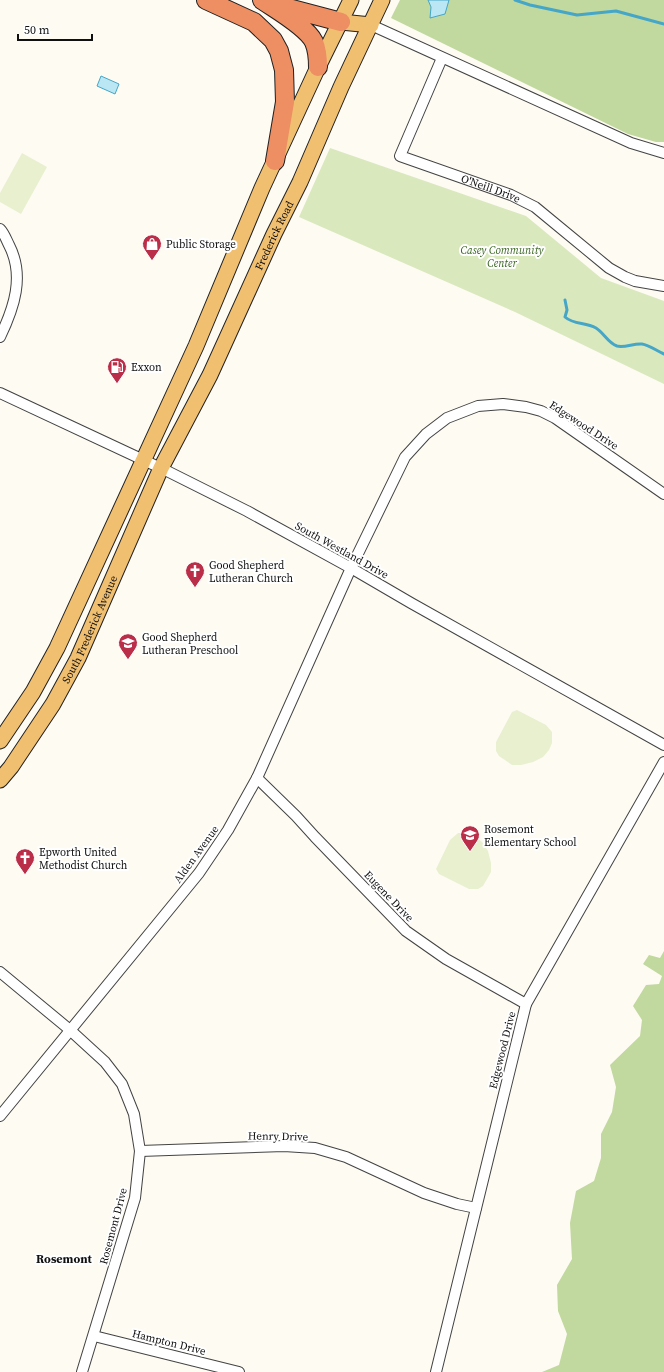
<svg xmlns="http://www.w3.org/2000/svg" width="664" height="1372" viewBox="0 0 664 1372" font-family="'Source Serif 4',serif">
  <style>
    .green { fill: #dae8be }
    .forest { fill: #c1d89e }
    .pitch { fill: #e9f0cf }
    .water { fill: #bae7f3; stroke: #45a6c7 }
    .lines { fill: none; stroke-linecap: round; stroke-linejoin: round }
    .stream { stroke: #45a6c7; stroke-width: 3 }
    .minor-casing { stroke: #434343; stroke-width: 12 }
    .primary-casing { stroke: #212121; stroke-width: 17 }
    .motorway-casing { stroke: #212121; stroke-width: 20 }
    .minor { stroke: #fff; stroke-width: 10 }
    .primary { stroke: #f1bf70; stroke-width: 15 }
    .motorway { stroke: #ed8e63; stroke-width: 18 }
    .labels { text-anchor: middle; stroke-width: 4; stroke-linejoin: round; paint-order: stroke }
    .street-label { font-size: 11px; fill: #101010; stroke: #fff }
    .poi-label { font-size: 11px; fill: #101010; stroke: #fff; text-anchor: start }
    .park-label { font-size: 11px; font-style: italic; fill: #3a6522; stroke: #fff }
    .neighbourhood-label { font-size: 12px; font-weight: bold; fill: #101010; stroke: #fff }
  </style>
  <rect width="100%" height="100%" fill="#fefbf3"/>
  <!-- green -->
  <path class="green" d="M330 148 526 216 601 278 664 301V384L515 312 299 217Z"/>
  <!-- forest -->
  <path class="forest" d="M400 0H664V142H656L628 134 391 18Z
    M664 951V1372H542L559 1365 567 1334 558 1311 557 1285 572 1259 570 1223 576 1191 594 1181 601 1158V1134L612 1112 616 1087 610 1065 640 1036 642 1020 633 1006 646 985 659 984 662 976 643 964 649 955 660 958Z"/>
  <!-- pitch -->
  <path class="pitch" d="M22 153 47 167 21 214 0 202V193Z
    M517 710 546 725 552 732V743L549 750 543 757 533 762 521 765H512L499 756 496 751V742L512 712Z
    M458 833H468L475 836 482 842 488 851 491 863V872L483 886 478 889H469L439 874 436 869 450 840Z"/>
  <!-- water -->
  <path class="water" d="M428 0H449L445 14 430 18 431 7Z
    M101 76 119 84 115 94 97 86Z"/>
  <g class="lines">
    <!-- stream -->
    <path class="stream" d="M515 0 530 5 577 15 616 11 664 24
      M565 300 567 310 565 317C574 325 585 322 596 328 604 333 608 343 617 346 625 348 634 343 642 344 649 345 657 351 664 354"/>
    <!-- minor casing -->
    <g class="minor-casing">
      <g id="minor">
        <path d="M371 25 631 143 664 153"/>
        <path id="s1" d="M442 58 400 156 511 195 535 207 609 268 625 277 635 281 664 286"/>
        <path d="M0 229C4 233 6 239 9 245 25 276 14 308 0 337"/>
        <path d="M0 393 167 471 247 511 351 568 411 603 664 745"/>
        <path d="M257 778 296 816 315 837 406 931 446 959 526 1004"/>
        <path d="M0 972 70 1030 105 1062 122 1084 134 1114 140 1151 135 1198 82 1372"/>
        <path d="M0 1116 199 873 228 830 257 778 351 568 405 457 426 434 447 418 478 406 503 404 526 407 541 411 555 418 664 494"/>
        <path d="M140 1151 284 1146 315 1148 346 1157 424 1193 457 1204 476 1208"/>
        <path d="M94 1336 239 1372"/>
        <path d="M436 1372 526 1004 664 762"/>
      </g>
    </g>
    <!-- primary casing -->
    <g class="primary-casing">
      <g id="primary">
        <path d="M341 22 371 25"/>
        <path d="M0 741 33 692 57 648 196 346 262 188 318 67 351 0"/>
        <path id="s2" d="M0 780 11 767 53 704 78 658 161 468 210 375 274 234 300 182 341 87 382 0"/>
      </g>
    </g>
    <!-- motorway casing -->
    <g class="motorway-casing">
      <path id="motorway" d="M206 0 254 22 273 40 279 51 284 70 285 102 275 161
        M262 0C275 9 307 27 314 42 317 49 318 58 318 67
        M277 5 341 22"/>
    </g>
    <!-- minor -->
    <use href="#minor" class="minor"/>
    <!-- primary -->
    <use href="#primary" class="primary"/>
    <!-- motorway -->
    <use href="#motorway" class="motorway"/>
  </g>
  <!-- icons -->
  <defs>
    <g id="shop-pin" transform="scale(1)"><path d="M0 17L-7.5 6A9.5 9.5 0 1 1 7.5 6Z" fill="#ba2e49" stroke="#fff"/><path d="M-5-2.5h2.3a2.7 3.5 0 0 1 5.4 0H5L5.5 6h-11ZM-1.5-2.5h3a1.5 2.3 0 0 0-3 0Z" fill="#fff"/></g>
    <g id="fuel-pin" transform="scale(1)"><path d="M0 17L-7.5 6A9.5 9.5 0 1 1 7.5 6Z" fill="#ba2e49" stroke="#fff"/><path d="M-5.5-6h7V0h2V4h1.3V-2.5L3-4.5l.8-.8L6-3V5H2.5V1h-1V6h-7ZM-4.2-4.7v3.2H.2V-4.7Z" fill="#fff"/></g>
    <g id="church-pin" transform="scale(1)"><path d="M0 17L-7.5 6A9.5 9.5 0 1 1 7.5 6Z" fill="#ba2e49" stroke="#fff"/><path d="M-1.2-6h2.4v3.5h3.3v2.4h-3.3V6h-2.4V-.1h-3.3v-2.4h3.3Z" fill="#fff"/></g>
    <g id="school-pin" transform="scale(1)"><path d="M0 17L-7.5 6A9.5 9.5 0 1 1 7.5 6Z" fill="#ba2e49" stroke="#fff"/><path d="M0-5L7-2L0 1L-7-2ZM-4 1L0 2.5L4 1V4Q0 6-4 4Z" fill="#fff"/></g>
  </defs>
  <g fill-rule="evenodd">
    <use href="#shop-pin" x="152" y="244"/>
    <use href="#fuel-pin" x="117" y="367"/>
    <use href="#church-pin" x="195" y="571"/>
    <use href="#school-pin" x="128" y="643"/>
    <use href="#school-pin" x="470" y="835"/>
    <use href="#church-pin" x="25" y="858"/>
  </g>
  <g class="labels">
    <!-- street labels -->
    <g class="street-label">
      <text dy="4" stroke="none"><textPath href="#s1" startOffset="203">O'Neill Drive</textPath></text>
      <text dy="4" stroke="none"><textPath href="#s2" startOffset="611">Frederick Road</textPath></text>
      <text transform="translate(584 425) rotate(33)" y="4">Edgewood Drive</text>
      <text transform="translate(342 550) rotate(29)" y="4">South Westland Drive</text>
      <text dy="4" stroke="none"><textPath href="#s2" startOffset="176">South Frederick Avenue</textPath></text>
      <text transform="translate(196 854) rotate(-54)" y="4">Alden Avenue</text>
      <text transform="translate(389 896) rotate(46)" y="4">Eugene Drive</text>
      <text transform="translate(502 1050) rotate(-76)" y="4">Edgewood Drive</text>
      <text transform="translate(278 1136) rotate(1)" y="4">Henry Drive</text>
      <text transform="translate(113 1226) rotate(-75)" y="4">Rosemont Drive</text>
      <text transform="translate(169 1342) rotate(14)" y="4">Hampton Drive</text>
    </g>
    <!-- poi labels -->
    <g class="poi-label">
      <text x="166" y="248">Public Storage</text>
      <text x="131" y="371">Exxon</text>
      <text x="209" y="569">Good Shepherd<tspan x="209" dy="13">Lutheran Church</tspan></text>
      <text x="142" y="641">Good Shepherd<tspan x="142" dy="13">Lutheran Preschool</tspan></text>
      <text x="484" y="833">Rosemont<tspan x="484" dy="13">Elementary School</tspan></text>
      <text x="39" y="856">Epworth United<tspan x="39" dy="13">Methodist Church</tspan></text>
    </g>
    <!-- park labels -->
    <g class="park-label">
      <text x="502" y="254">Casey Community<tspan x="502" dy="13">Center</tspan></text>
    </g>
    <!-- neighbourhood labels -->
    <g class="neighbourhood-label">
      <text x="64" y="1263">Rosemont</text>
    </g>
  </g>
  <!-- scale -->
  <path d="M18 34v6h74v-6" fill="none" stroke="#101010" stroke-width="2"/>
  <text x="24" y="34" font-size="12" fill="#101010" stroke="#ffffff" stroke-width="3" paint-order="stroke">50 m</text>
</svg>
